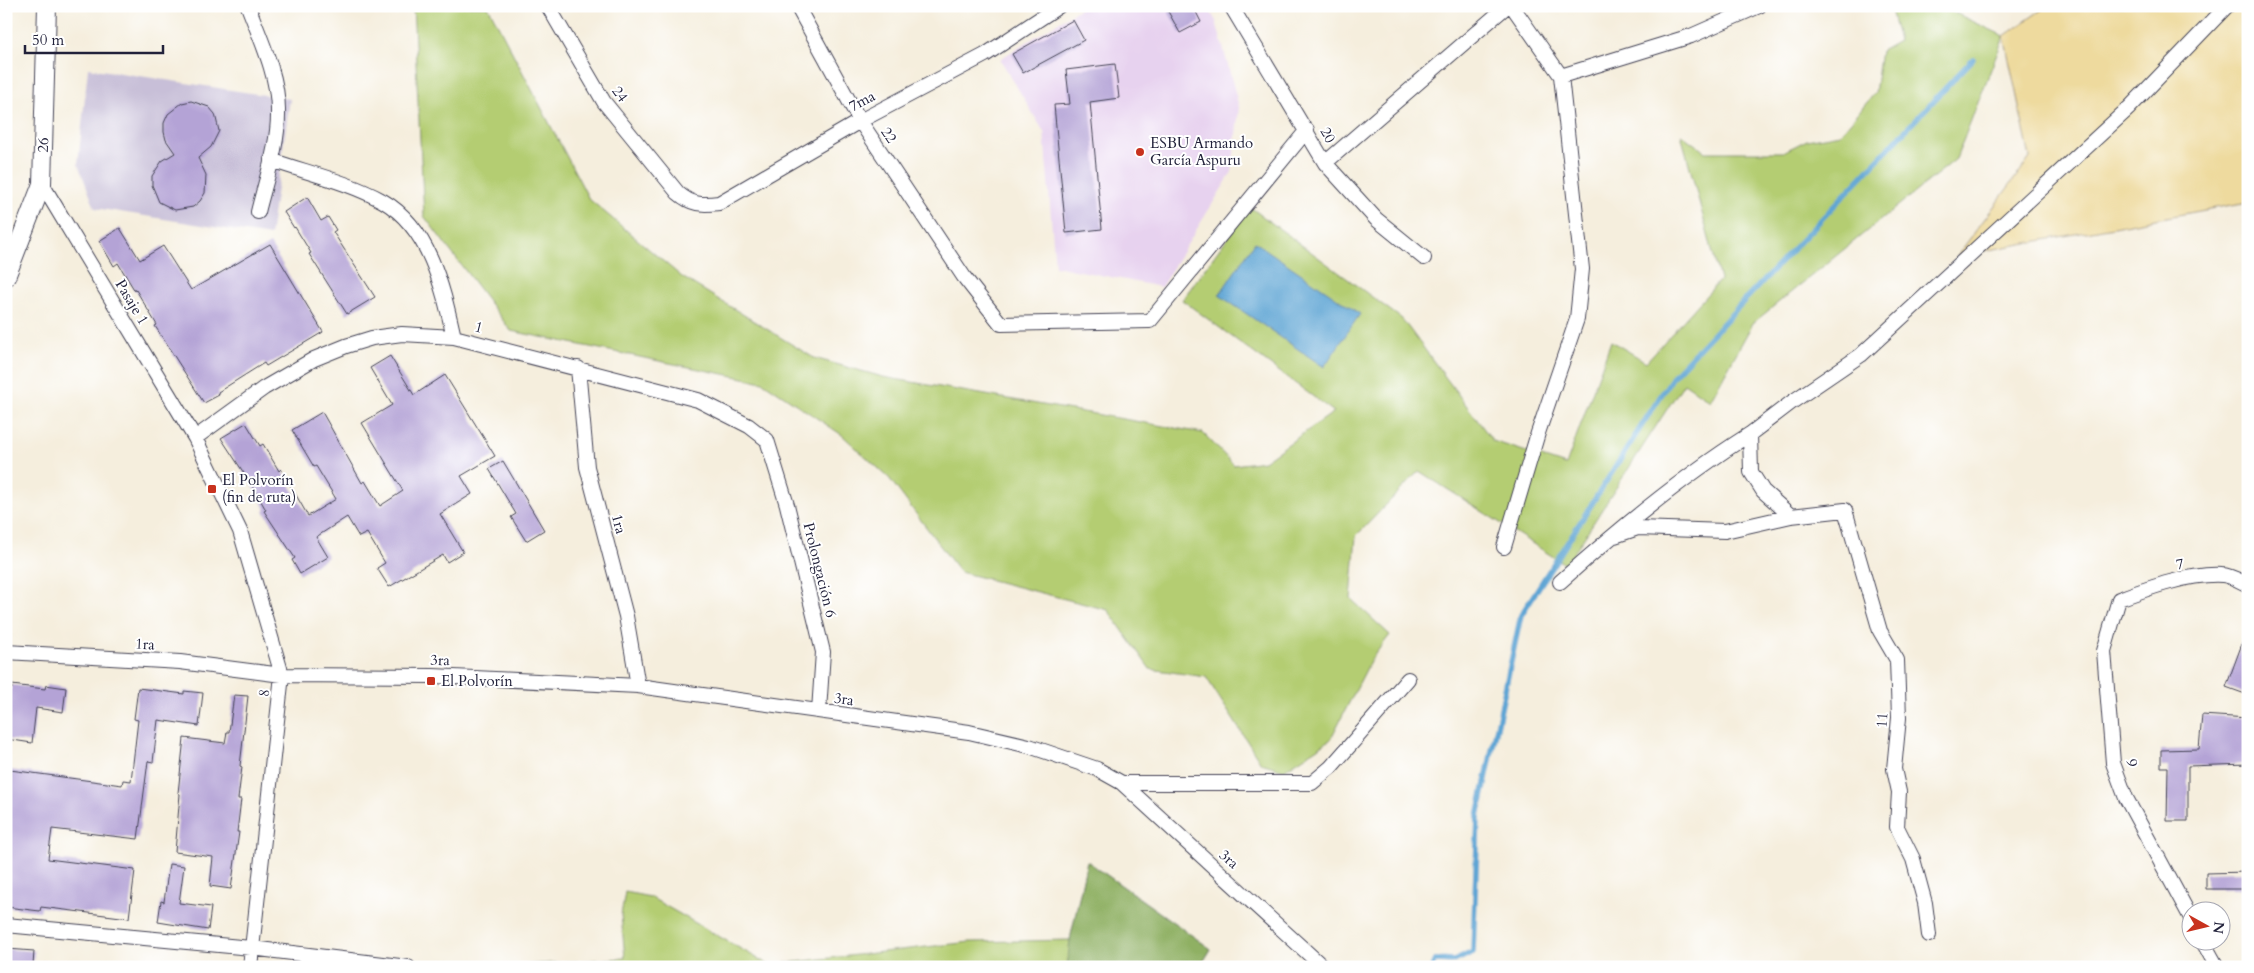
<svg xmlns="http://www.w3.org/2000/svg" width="2254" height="973" viewBox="0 0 2254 973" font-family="Cardo,serif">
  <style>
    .built { fill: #e7d2ef }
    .industrial { fill: #c8bfd8 }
    .green { fill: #b4cd72; stroke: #6b7856 }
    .forest { fill: #8fb064; stroke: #586950 }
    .sand { fill: #eeda9e; stroke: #887e6c }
    .water { fill: #5ea5d4; stroke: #406488 }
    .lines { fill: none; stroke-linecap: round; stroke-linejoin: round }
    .stream { stroke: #5ea5d4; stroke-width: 5.5 }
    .building { fill: #b4a3d6 }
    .minor-casing { stroke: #424153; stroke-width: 16 }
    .tertiary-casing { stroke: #424153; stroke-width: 20 }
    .minor { stroke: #fff; stroke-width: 14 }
    .tertiary { stroke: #fff; stroke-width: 18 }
    .poi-dot { fill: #c8321e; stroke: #fff; stroke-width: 2 }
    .labels { text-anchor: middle; stroke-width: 4; stroke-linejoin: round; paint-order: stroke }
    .street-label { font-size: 15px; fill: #22223b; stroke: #fff }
    .poi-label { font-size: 15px; fill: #22223b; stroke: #fff; text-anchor: start }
  </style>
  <rect width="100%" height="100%" fill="#fff"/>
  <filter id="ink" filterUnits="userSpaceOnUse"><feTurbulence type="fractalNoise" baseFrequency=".02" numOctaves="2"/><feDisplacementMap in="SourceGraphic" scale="10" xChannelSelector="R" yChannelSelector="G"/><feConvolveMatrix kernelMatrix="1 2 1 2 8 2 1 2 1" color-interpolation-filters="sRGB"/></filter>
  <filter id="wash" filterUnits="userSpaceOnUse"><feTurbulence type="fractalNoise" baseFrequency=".0096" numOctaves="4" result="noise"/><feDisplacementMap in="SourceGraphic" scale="20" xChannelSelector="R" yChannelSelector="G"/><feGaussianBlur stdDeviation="1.12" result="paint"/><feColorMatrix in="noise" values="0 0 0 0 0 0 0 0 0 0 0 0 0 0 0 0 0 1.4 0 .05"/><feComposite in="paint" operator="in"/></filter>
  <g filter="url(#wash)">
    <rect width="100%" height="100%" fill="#f5eedd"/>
    <!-- built -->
    <path class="built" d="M1084 6H1207L1216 21 1239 107 1232 172 1161 287 1055 266 1044 132 1000 59Z"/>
    <!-- industrial -->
    <path class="industrial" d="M88 68 290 99 270 236 95 208 78 164Z"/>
    <!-- green -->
    <path class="green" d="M413 6H488L589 199 682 277 814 358 883 377 1203 433 1234 465 1264 461 1334 412 1182 300 1250 207 1402 319 1493 441 1566 465 1611 341 1646 362 1720 280 1681 134 1705 152H1783L1807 140 1840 134 1875 93 1881 51 1899 41 1890 6H1940L2004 36 1956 159 1753 323 1710 401 1684 383 1566 565 1419 471 1356 536 1351 599 1390 635 1372 658 1330 740 1284 770 1261 763 1206 677 1150 669 1108 610 960 572 889 478 842 435 763 382 511 331 424 216Z
      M1087 861 1211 949 1200 967H495L625 958 621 915 625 892 650 897 769 965 970 942 1070 940Z"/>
    <!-- forest -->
    <path class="forest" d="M1087 861 1211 949 1200 967H1067L1070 940Z"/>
    <!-- sand -->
    <path class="sand" d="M2047 6H2248V202L1957 256 2030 158 2004 36Z"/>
    <!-- water -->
    <path class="water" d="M1255 242 1360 314 1324 367 1219 295Z"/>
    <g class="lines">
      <!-- stream -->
      <path class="stream" d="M1432 967 1435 960 1454 961 1473 952 1478 816 1521 615 1674 375 1973 59"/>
    </g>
    <g id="blocks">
      <!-- building -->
      <path class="building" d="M1165 6H1193L1201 22 1180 33Z
        M1073 20 1084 40 1023 73 1012 54Z
        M1115 64 1119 98 1090 102 1102 229 1066 233 1054 105 1070 104 1066 70Z
        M191 101 209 107 215 114 219 131 211 147 198 158 206 175 205 193 200 201 193 207 175 210 159 202 152 185V176L162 161 175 153 166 140 164 132V123L168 114 182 103Z
        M307 197 321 221 328 217 336 230 333 232 375 297 347 314 309 254 311 253 295 227 294 228 284 212Z
        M120 228 140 260 163 246 191 290 270 244 323 332 266 366 264 363 218 392 219 395 204 403 155 326 157 325 136 290 135 291 118 263 114 266 99 241Z
        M390 356 414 395 445 375 495 456 461 476 472 494 440 514 463 552 447 562 443 555 389 587 377 568 385 563 367 533 359 537 347 517 316 537 328 557 300 574 292 560 295 558 264 511 266 510 253 487 221 438 246 423 260 446 263 444 279 471 281 469 308 516 336 499 316 466 314 467 292 430 322 412 362 483 365 481 380 506 403 491 362 423 392 405 370 368Z
        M503 461 544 530 526 541 511 517 516 514 489 469Z
        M2246 633 2248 634V695L2226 687Z
        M12 685 45 689 46 685 66 688 63 712 36 708 32 743 6 739V688L12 689Z
        M138 688 184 694V691L203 693 199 726 158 720 153 762 148 761 138 839 52 829 48 859 135 870 129 918 41 907 40 911 6 907V818L10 770 122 785 123 780 131 781 138 720 134 719Z
        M234 695 248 696 240 766 242 767 238 799H241L237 832H239L231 889 210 886 213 857 175 852 180 794 178 793 184 738 225 743 227 732H229Z
        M2202 715 2248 718 2246 747H2248V764L2188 766V821H2167L2168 767H2161V750L2199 749Z
        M169 864 184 866 179 903 211 907 208 930 158 922 161 901 164 902Z
        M2248 872V889H2206V873Z
        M7 949 34 951 33 966 6 965Z"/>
    </g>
  </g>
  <g filter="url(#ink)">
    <use href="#blocks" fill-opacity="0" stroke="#424153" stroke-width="1"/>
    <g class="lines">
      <!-- minor casing -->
      <g class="minor-casing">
        <path id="minor" d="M248 6C260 38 278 75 278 110 279 144 266 179 258 212
          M548 6 604 102 678 193C692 205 701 205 719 203L860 121 985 55 1059 6
          M797 6 860 121 964 277 1001 324 1150 321 1307 130
          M1231 6 1325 163 1376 219 1424 258
          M1561 76 1691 36 1759 6
          M271 160C308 173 349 182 383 201 430 228 443 289 454 337
          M1325 163 1507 6
          M42 184 195 438 240 531 282 675 250 967
          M578 368 587 467 626 616 638 686
          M195 438 264 388 314 359 346 346 372 338 402 334 454 337 698 400 749 426 767 440 787 505 823 652 819 711
          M1791 516 1763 491 1751 472 1750 434 1792 402 1861 355 2129 108 2227 6
          M1615 536 1638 528 1725 531 1791 516 1845 510 1880 631 1897 660 1899 718 1894 769 1899 792 1897 827 1913 859 1925 903 1929 935
          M1504 547 1538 433 1577 319 1582 269 1561 76 1512 6
          M1560 582C1619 529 1682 477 1750 434
          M6 652 180 662 282 675 433 676 638 686 969 732 1029 746 1097 769 1122 783 1323 967
          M1122 783H1312L1331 767 1408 679
          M2192 920 2126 798 2113 763 2104 651 2119 599C2149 588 2190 573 2222 575 2230 575 2240 581 2248 585
          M6 925 251 948 408 967
          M2202 940 2217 967"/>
      </g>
      <!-- tertiary casing -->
      <g class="tertiary-casing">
        <path id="tertiary" d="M6 277 42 184 47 6"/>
      </g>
      <!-- minor -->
      <use href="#minor" class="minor"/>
      <!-- tertiary -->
      <use href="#tertiary" class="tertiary"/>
    </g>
  </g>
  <!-- markers -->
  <g class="poi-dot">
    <circle cx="1140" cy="152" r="5"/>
    <rect x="207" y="484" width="10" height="10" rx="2.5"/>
    <rect x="426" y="676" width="10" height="10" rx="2.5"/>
  </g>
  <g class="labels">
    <!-- street labels -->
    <g class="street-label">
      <text transform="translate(620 94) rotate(54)" y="5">24</text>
      <text transform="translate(862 101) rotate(-28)" y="5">7ma</text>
      <text transform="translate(889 135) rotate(56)" y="5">22</text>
      <text transform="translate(1328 135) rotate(61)" y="5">20</text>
      <text transform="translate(43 145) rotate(-88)" y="5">26</text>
      <text transform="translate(132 302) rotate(59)" y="5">Pasaje 1</text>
      <text transform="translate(479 327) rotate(14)" y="5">1</text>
      <text transform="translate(619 524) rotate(75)" y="5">1ra</text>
      <text transform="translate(2180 564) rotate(-10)" y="5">7</text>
      <text transform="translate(820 570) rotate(76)" y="5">Prolongación 6</text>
      <text transform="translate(145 644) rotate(3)" y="5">1ra</text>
      <text transform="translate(440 660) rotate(2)" y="5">3ra</text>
      <text transform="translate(264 693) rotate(-84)" y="5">8</text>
      <text transform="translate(844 699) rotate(9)" y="5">3ra</text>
      <text transform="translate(1882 720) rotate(-87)" y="5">11</text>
      <text transform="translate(2132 763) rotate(75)" y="5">9</text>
      <text transform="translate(1229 859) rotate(42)" y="5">3ra</text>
    </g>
    <!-- poi labels -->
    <g class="poi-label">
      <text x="1150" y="148">ESBU Armando<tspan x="1150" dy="17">García Aspuru</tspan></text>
      <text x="222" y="485">El Polvorín<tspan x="222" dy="17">(fin de ruta)</tspan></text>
      <text x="441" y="686">El Polvorín</text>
    </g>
  </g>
  <!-- margin -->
  <rect width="2254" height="973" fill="none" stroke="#fff" stroke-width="25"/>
  <!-- north arrow -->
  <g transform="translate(2206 926) rotate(98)"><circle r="24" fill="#ffffff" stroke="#a7a7b1"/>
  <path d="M0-4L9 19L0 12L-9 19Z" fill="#c8321e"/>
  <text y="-8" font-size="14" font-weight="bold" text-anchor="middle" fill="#22223b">N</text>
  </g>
  <!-- scale -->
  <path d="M25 45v8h138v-8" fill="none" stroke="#22223b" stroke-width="2.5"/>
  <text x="32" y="45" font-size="15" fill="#22223b" stroke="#ffffff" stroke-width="4" paint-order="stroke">50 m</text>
</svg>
